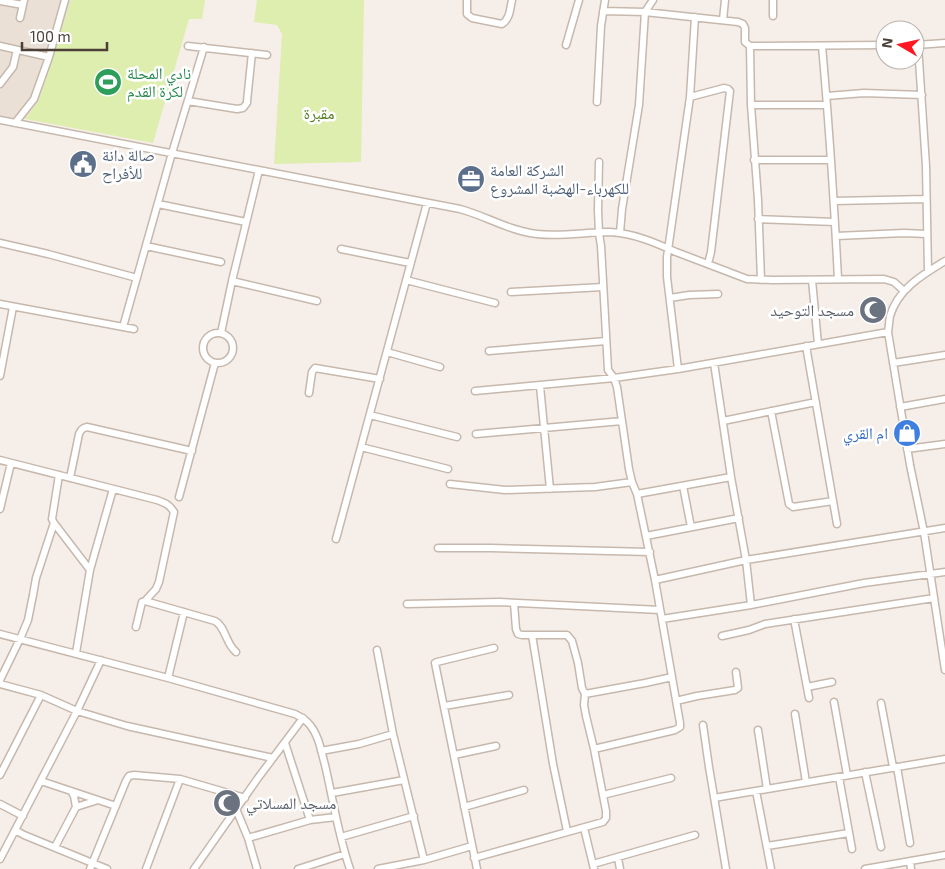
<svg xmlns="http://www.w3.org/2000/svg" width="945" height="869" viewBox="0 0 945 869" font-family="'Exo 2','Noto Naskh Arabic',sans-serif">
  <style>
    .residential { fill: #eae0d6 }
    .green { fill: #ddeeae }
    .lines { fill: none; stroke-linecap: round; stroke-linejoin: round }
    .minor-casing { stroke: #c6b8ad; stroke-width: 9 }
    .minor { stroke: #fff; stroke-width: 6 }
    .labels { text-anchor: middle; stroke-width: 5; stroke-linejoin: round; paint-order: stroke }
    .leisure-label { font-size: 16px; fill: #27864d; stroke: #fff; text-anchor: start }
    .park-label { font-size: 16px; fill: #567e21; stroke: #fff }
    .service-label { font-size: 16px; fill: #4e5e75; stroke: #fff; text-anchor: start }
    .worship-label { font-size: 16px; fill: #5b616d; stroke: #fff; text-anchor: end }
    .shop-label { font-size: 16px; fill: #366cbe; stroke: #fff; text-anchor: end }
  </style>
  <rect width="100%" height="100%" fill="#f6efe9"/>
  <!-- residential -->
  <path class="residential" d="M0 0H71L39 100 25 119 0 116Z"/>
  <!-- green -->
  <path class="green" d="M71 0H205L202 19H189L153 143 25 119 39 100Z
    M257 0H364L361 162 274 164 282 34 277 25 254 22Z"/>
  <g class="lines">
    <!-- minor casing -->
    <g class="minor-casing">
      <path id="minor" d="M467 0V14L472 18 502 24C510 19 510 9 512 0
        M0 1 23 5
        M603 11 645 12 738 22 743 24 745 28V42L750 46 885 45
        M773 16V0
        M20 18 24 0
        M723 20 725 0
        M566 45 579 0
        M916 45 945 43
        M918 45 926 166 928 271
        M0 46 49 57
        M188 46 267 55
        M750 46 751 105 758 200 761 280
        M822 46C829 124 834 201 838 279
        M0 84 13 67 17 50
        M827 96 864 93 922 95
        M690 97 724 88 728 89 730 91 711 252 709 260
        M188 101 237 109 243 108 247 103V101L252 53
        M597 102 601 26 605 0
        M751 105H827
        M0 120 460 209C486 216 510 231 537 234 561 237 586 232 610 232 633 233 656 243 676 252L747 279 772 280 884 279 894 282 904 291
        M15 123 34 99 49 57 65 0
        M754 160H831
        M834 201 926 199
        M158 204 246 222
        M758 219 835 222
        M620 233 622 209 639 105 645 12 653 0
        M836 236 904 233 927 234
        M0 243 48 254 137 278
        M146 246 221 262
        M341 249 410 263
        M945 261C922 275 898 289 890 316 889 321 889 327 888 332L910 465 924 532 945 670
        M406 280 495 303
        M812 280 818 344
        M232 281 317 301
        M511 292 603 287
        M670 298 689 295 718 294
        M0 304 134 329
        M123 327 172 153 204 47
        M203 348a15 15 0 1 1 30 0a15 15 0 1 1-30 0Z
        M221 333 232 281 259 170
        M806 346 837 524
        M489 351 606 341
        M387 352 440 367
        M714 363 731 477 746 560 751 605
        M893 363 945 355
        M678 369 667 277V257L690 97 695 17
        M0 376 13 307
        M540 386 550 489
        M475 391 614 378 678 369 888 332
        M309 393 312 372 315 368 380 379
        M900 407 945 399
        M771 411 789 504 793 507 833 501
        M370 415 457 437
        M723 421 816 402
        M476 434 622 421
        M361 447 448 469
        M907 449 945 444
        M0 460 157 500C165 503 169 504 174 512L159 582 156 589 145 601
        M59 475 52 519 54 523 90 570
        M70 478 79 434C81 430 82 428 87 427L192 451
        M450 484 505 490 595 487 632 482
        M683 486 691 527
        M637 494 731 477
        M179 497 215 363
        M0 509 11 463
        M646 536 739 518
        M336 539 427 203
        M438 548H491L650 552
        M655 580 746 560 945 528
        M407 604 499 602 660 610
        M662 619 751 605 864 583 945 572
        M794 619 809 698
        M136 627 142 602 145 601 215 621C226 627 225 643 236 652
        M0 634 168 678 295 714C301 717 306 720 310 725 319 736 321 751 325 765 333 799 338 835 350 869
        M532 635 553 764 567 831
        M722 636 749 630 765 624 934 598
        M377 650 393 734 424 860
        M76 653 90 570 113 489
        M168 678 184 612
        M0 680 20 639 28 620 33 595 36 578 54 523
        M0 684 41 695 77 711 127 726 273 758
        M807 687 832 682
        M585 694 645 683 672 677
        M676 701 697 696 735 690 738 688 736 672
        M834 702 847 775
        M881 703 893 767
        M444 706 509 695
        M795 714 806 782
        M703 725 709 767 726 869
        M758 730 767 789
        M285 743 310 820
        M594 749 675 730 680 727V723L655 580 637 494 632 482 629 469 617 387 614 378 608 370 601 246 599 233 598 210 599 162
        M321 751 359 744 393 734
        M454 755 496 746
        M897 767 910 843
        M865 772 881 847
        M0 775 41 695
        M839 777 852 849
        M41 781 116 806
        M756 791 771 869
        M332 793 404 780
        M603 795 671 778
        M714 798 945 759
        M0 804 23 816
        M76 807 98 800
        M464 807 524 790
        M236 809 248 838 257 869
        M584 828 594 869
        M15 830 24 835 107 869
        M341 837 414 816
        M248 838 310 820 336 817
        M767 846 849 833
        M55 847 76 807 74 796 71 791
        M474 858 603 822 606 818V811L594 749 586 716 584 705 585 694 582 688 578 663 572 641 567 635H522L518 634 516 629 514 603
        M618 858 620 869
        M0 859 77 711 101 660
        M910 861 911 869
        M593 864 695 835
        M90 869 126 781 129 776 134 775 180 779 245 798
        M146 869 180 779
        M194 869 258 778 303 718
        M298 869 345 854
        M378 869 424 860 472 846
        M477 869 435 663 437 662 494 648
        M865 869 945 855"/>
    </g>
    <!-- minor -->
    <use href="#minor" class="minor"/>
  </g>
  <!-- icons -->
  <defs>
    <g id="stadium-disc" transform="scale(1.4375)"><circle r="9.5" fill="#2e9e5b" stroke="#fff"/><path d="M0-5a6.5 5 0 1 0 0 10a6.5 5 0 1 0 0-10ZM-3.5-1.8h7v3.6h-7Z" fill="#fff"/></g>
    <g id="civic-disc" transform="scale(1.4375)"><circle r="9.5" fill="#5c6f8a" stroke="#fff"/><path d="M-.6-6.5H3V-4.5H.6V-3L4-1V1h2V6H-6V1h2V-1L-.6-3ZM-1.2 2.5V6h2.4V2.5Z" fill="#fff"/></g>
    <g id="office-disc" transform="scale(1.4375)"><circle r="9.5" fill="#5c6f8a" stroke="#fff"/><path d="M-6-3h4V-5.5h4V-3h4V5H-6ZM-1-4.5V-3h2v-1.5ZM-6 0V1H6V0Z" fill="#fff"/></g>
    <g id="mosque-disc" transform="scale(1.4375)"><circle r="9.5" fill="#6b7280" stroke="#fff"/><path d="M3.5-4.9A6 6 0 1 0 3.5 4.9A5 5 0 1 1 3.5-4.9Z" fill="#fff"/></g>
    <g id="shop-disc" transform="scale(1.4375)"><circle r="9.5" fill="#3f7fe0" stroke="#fff"/><path d="M-5-2.5h2.3a2.7 3.5 0 0 1 5.4 0H5L5.5 6h-11ZM-1.5-2.5h3a1.5 2.3 0 0 0-3 0Z" fill="#fff"/></g>
  </defs>
  <g fill-rule="evenodd">
    <use href="#stadium-disc" x="108" y="82"/>
    <use href="#civic-disc" x="83" y="164"/>
    <use href="#office-disc" x="471" y="179"/>
    <use href="#mosque-disc" x="873" y="310"/>
    <use href="#shop-disc" x="907" y="433"/>
    <use href="#mosque-disc" x="227" y="803"/>
  </g>
  <g class="labels">
    <!-- leisure labels -->
    <g class="leisure-label">
      <text x="127" y="79">نادي المحلة<tspan x="127" dy="18">لكرة القدم</tspan></text>
    </g>
    <!-- park labels -->
    <g class="park-label">
      <text x="319" y="119">مقبرة</text>
    </g>
    <!-- service labels -->
    <g class="service-label">
      <text x="102" y="161">صالة دانة<tspan x="102" dy="18">للأفراح</tspan></text>
      <text x="490" y="176">الشركة العامة<tspan x="490" dy="18">للكهرباء-الهضبة المشروع</tspan></text>
    </g>
    <!-- worship labels -->
    <g class="worship-label">
      <text x="854" y="316">مسجد التوحيد</text>
      <text x="246" y="809" text-anchor="start">مسجد المسلاتي</text>
    </g>
    <!-- shop labels -->
    <g class="shop-label">
      <text x="888" y="439">ام القري</text>
    </g>
  </g>
  <!-- north arrow -->
  <g transform="translate(900 45) rotate(279)"><circle r="24" fill="#ffffff" stroke="#b7b2af"/>
  <path d="M0-4L9 19L0 12L-9 19Z" fill="#ff1721"/>
  <text y="-8" font-size="14" font-weight="bold" text-anchor="middle" fill="#4b3f36">N</text>
  </g>
  <!-- scale -->
  <path d="M22 42v8h85v-8" fill="none" stroke="#4b3f36" stroke-width="2.5"/>
  <text x="30" y="42" font-size="15" fill="#4b3f36" stroke="#ffffff" stroke-width="4" paint-order="stroke">100 m</text>
</svg>
